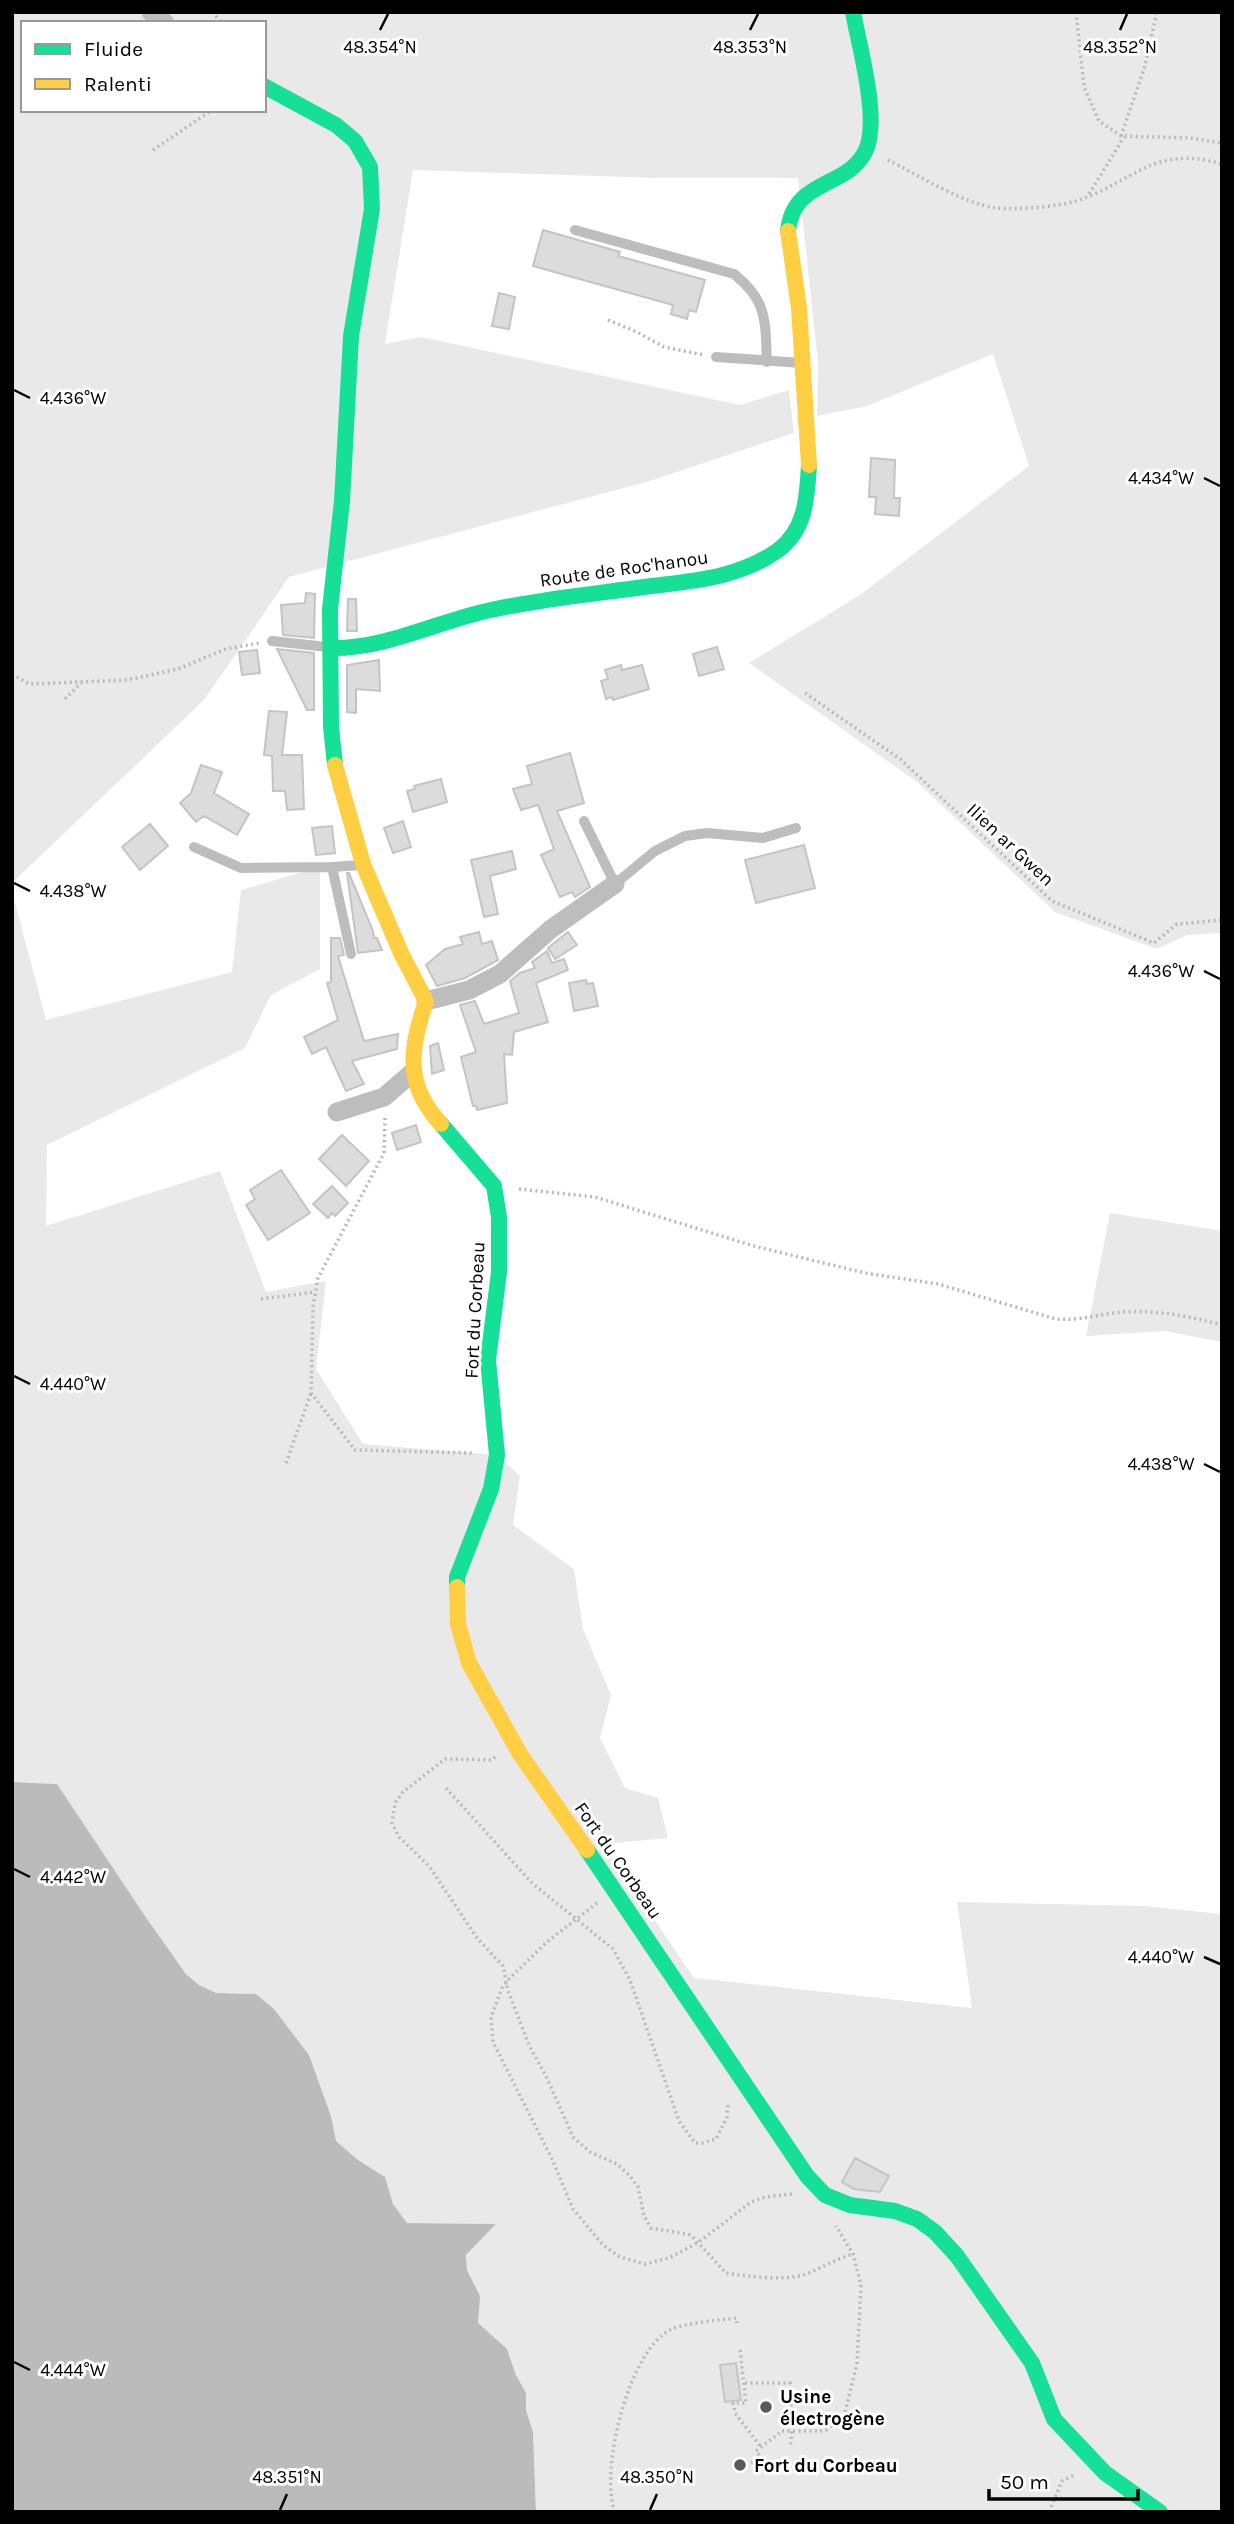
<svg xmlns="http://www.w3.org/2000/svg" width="1234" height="2524" viewBox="0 0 1234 2524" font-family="Karla,sans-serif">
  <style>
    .green { fill: #e9e9e9; fill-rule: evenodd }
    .water { fill: #bbb }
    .building { fill: #dcdcdc; stroke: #c4c4c4; stroke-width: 2 }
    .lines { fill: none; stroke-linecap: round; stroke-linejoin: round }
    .path { stroke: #b8b8b8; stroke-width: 3.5; stroke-dasharray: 2 3.5; stroke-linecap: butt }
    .lane { stroke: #bdbdbd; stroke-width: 10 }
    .street { stroke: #bdbdbd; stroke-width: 19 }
    .fast { stroke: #16e098; stroke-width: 16 }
    .slow { stroke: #ffcf43; stroke-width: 16 }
    .path-bridge { stroke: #b8b8b8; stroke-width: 3.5; stroke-dasharray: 2 3.5; stroke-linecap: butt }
    .ticks { fill: none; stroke: #000; stroke-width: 2.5 }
    .poi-dot { fill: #595959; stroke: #fff; stroke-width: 2.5 }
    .labels { text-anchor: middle; stroke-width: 6; stroke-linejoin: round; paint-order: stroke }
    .street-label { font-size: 19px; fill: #000; stroke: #fff }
    .poi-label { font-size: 19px; font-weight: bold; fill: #000; stroke: #fff; text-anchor: start }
    .ticks-label { font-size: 18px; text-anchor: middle; fill: #000; stroke: #fff; stroke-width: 6; stroke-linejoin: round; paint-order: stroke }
  </style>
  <rect width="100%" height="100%" fill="#fff"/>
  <!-- green -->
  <path class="green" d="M12 12H1222V933L1187 935 1157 949 1055 912 917 782 749 663 860 595 1029 466 993 354 867 406 817 416 818 362 798 178H657L413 170 385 344 421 337 740 405 789 390 794 433 650 481 289 577 204 700 12 883ZM23 23H264V110H23Z
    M320 867V969L271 995 245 1048 47 1145 46 1226 220 1171 266 1292 326 1281 316 1369 363 1444 497 1455 520 1476 513 1525 574 1569 583 1629 611 1695 600 1738 625 1788 658 1798 668 1838 603 1844 694 1978 972 2008 957 1902 1143 1906 1222 1914V2512H536L533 2432 526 2410 525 2393 516 2375 507 2349 477 2323 480 2296 467 2270 466 2255 496 2224 407 2223 393 2204 385 2177 358 2160 336 2141 331 2116 309 2055 274 2009 256 1994 216 1993 199 1985 186 1974 145 1916 57 1784 12 1782V891L46 1020 232 972 241 890Z
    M1110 1213 1222 1231V1342L1165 1331 1086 1336Z"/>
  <!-- water -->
  <path class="water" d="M12 1782 57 1784 145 1916 186 1974 199 1985 216 1993 256 1994 274 2009 309 2055 331 2116 336 2141 358 2160 385 2177 393 2204 407 2223 496 2224 466 2255 467 2270 480 2296 478 2323 507 2349 516 2375 526 2393V2410L533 2432 536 2512H12Z"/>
  <!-- building -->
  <path class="building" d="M543 230 620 252 618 256 705 280 696 312 689 310 687 319 671 314 673 305 533 266Z
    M499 293 515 297 509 329 492 326Z
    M871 458 895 460 894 498H900L899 516 875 514 876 497H869Z
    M306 593 315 594 314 638 283 635 281 605 305 603Z
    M348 599H356L357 631H347Z
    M717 647 724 669 699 676 693 654Z
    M277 649 314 653V710H307Z
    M257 650 260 673 242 675 239 652Z
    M379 660 380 691 356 689V713L347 712V665Z
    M621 665 622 670 642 665 649 689 613 700 612 697 606 699 601 681 608 679 605 670Z
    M269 711 287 712 282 755H302L304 809 287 810 285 791H273L272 756 264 755Z
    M570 753 584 803 557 811 590 887 575 897 572 892 560 897 541 855 554 849 538 805 521 810 513 789 532 784 527 766Z
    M201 765 222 772 214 793 249 814 237 835 204 816 196 822 180 803 191 793Z
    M441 779 447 802 413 812 407 791 415 789 414 786Z
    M403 821 411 847 393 853 384 828Z
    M150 824 168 846 140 870 122 847Z
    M332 826 335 853 316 855 312 828Z
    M804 845 815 888 756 903 745 860Z
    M512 851 516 869 490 876 498 914 484 917 471 860Z
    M347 873H349L373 931 374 938H377L382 950 358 953Z
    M479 932 482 944 492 941 498 960 465 978 437 986 426 965 445 949 463 944 460 937Z
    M568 932 577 945 555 959 548 948Z
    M331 938H340L344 955 338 956 364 1041 398 1034 397 1049 352 1061 364 1084 346 1091 326 1047 312 1054 304 1037 338 1020 327 983 331 982Z
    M547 951 552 963 564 959 568 970 536 983 548 1022 514 1032 512 1055 504 1054 507 1103 477 1110 476 1106H473L461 1057 476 1052 460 1005 475 1001 484 1024 519 1013 510 981 520 973 535 968 532 962Z
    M586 980 587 984 593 983 598 1006 574 1011 569 983Z
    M438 1043 444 1070 432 1074 430 1046Z
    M416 1125 421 1142 397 1150 392 1133Z
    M342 1135 369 1161 346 1186 319 1159Z
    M281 1170 310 1213 268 1240 246 1205 255 1199 250 1190Z
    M332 1186 348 1203 335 1216 332 1213 328 1218 313 1204Z
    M855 2158 889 2176 880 2192 854 2189 842 2182Z
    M736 2363 741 2400 725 2402 720 2365Z"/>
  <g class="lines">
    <!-- path -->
    <path class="path" d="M212 12 222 23
      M1076 12 1084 87 1099 121 1121 136 1190 138 1222 143
      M1121 136 1144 69 1157 12
      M153 150 212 110
      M888 160C918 175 964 204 996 208 1015 210 1057 207 1076 201 1133 183 1152 144 1222 164
      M1089 194 1124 137
      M608 320 637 332 664 347 704 355
      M12 674 29 684 127 680 178 669 226 649 260 643
      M805 693 900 759 1052 901 1154 943 1177 924 1222 920
      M65 699 81 683
      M385 1118 384 1153 318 1278 313 1307 311 1393 355 1450 474 1453
      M519 1189 595 1197 754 1246 865 1273 938 1284 1056 1319C1079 1321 1100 1314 1122 1312 1157 1310 1189 1316 1222 1325
      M261 1299 315 1292
      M286 1463 311 1393
      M495 1757 492 1760 445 1759 403 1792 395 1803 392 1823 399 1837 429 1866 477 1938 503 1966 508 1991 529 2045 546 2076 573 2137 590 2152 617 2164 629 2175 638 2187 644 2216 651 2228 691 2235 726 2273C746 2276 783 2281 803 2275 821 2269 835 2259 853 2254
      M446 1788 532 1883 613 1949 630 1980 679 2121 695 2143H702L716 2139 727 2117 728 2102
      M597 1903 547 1942 509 1979 502 1988 491 2017 493 2042 552 2159 573 2209 603 2245 620 2257 645 2264 669 2258 699 2242 751 2202 765 2197 792 2194
      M740 2350 746 2403H733L735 2413 761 2447
      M745 2383H790L792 2431 790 2448
      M820 2431 826 2430 844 2416 857 2364 861 2285 853 2254 836 2226
      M751 2463 762 2459 756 2451 782 2431
      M615 2512C599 2471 629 2348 672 2329 685 2323 720 2320 736 2318L737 2323
      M1049 2512 1062 2481 1074 2475"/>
    <!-- lane -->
    <path class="lane" d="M575 230 734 274C768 301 765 321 767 362
      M716 357 802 363
      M272 641 327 647
      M584 821 615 884 655 851 685 836 707 833 763 838 796 828
      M194 847 241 868 332 867 361 865
      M332 867 351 954"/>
    <!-- street -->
    <path class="street" d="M151 12 165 23
      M426 1001 469 990 500 974 551 929 615 884
      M337 1112 384 1097 413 1072"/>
    <!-- fast -->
    <path class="fast" d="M264 86 336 125 355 141 370 167 372 209 351 336 342 501 330 609 331 727 335 765
      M788 231C793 178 848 189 866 150 880 118 859 46 853 12
      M331 648C386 649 438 621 491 610 541 599 593 594 644 587 690 581 737 579 777 551 806 530 807 498 809 465
      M441 1124 494 1186 499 1217V1272L488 1360 497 1455 491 1489 457 1577V1587
      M587 1850 807 2176 825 2195 850 2205 895 2211 917 2219 935 2232 957 2256 1032 2363 1054 2419 1105 2473 1160 2512"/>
    <!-- slow -->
    <path class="slow" d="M788 231 799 308 809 465
      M335 765 363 864 401 953 426 1001C410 1049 404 1084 441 1124
      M457 1587 458 1624 469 1663 520 1754 587 1850"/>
    <!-- path-bridge -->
    <path class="path-bridge" d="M782 2431H820"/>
  </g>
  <!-- ticks -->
  <path class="ticks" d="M380 30 388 14M750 30 758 14M1120 30 1127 14M14 390 30 398M1204 478 1220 486M14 883 30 891M1204 971 1220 979M14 1376 30 1384M1204 1464 1220 1472M14 1869 30 1877M1204 1957 1220 1964M14 2362 30 2370M280 2510 287 2494M650 2510 657 2494"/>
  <!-- markers -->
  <g class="poi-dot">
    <circle cx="766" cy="2407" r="7"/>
    <circle cx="740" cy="2465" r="7"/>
  </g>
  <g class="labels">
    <!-- street labels -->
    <g class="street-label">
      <text transform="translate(624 568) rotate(-8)" y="7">Route de Roc'hanou</text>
      <text transform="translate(1011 844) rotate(43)" y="7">Ilien ar Gwen</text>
      <text transform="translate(474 1310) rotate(-87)" y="7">Fort du Corbeau</text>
      <text transform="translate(619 1860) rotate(55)" y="7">Fort du Corbeau</text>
    </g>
    <!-- poi labels -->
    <g class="poi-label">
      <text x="780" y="2403">Usine<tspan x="780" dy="22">électrogène</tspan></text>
      <text x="754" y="2472">Fort du Corbeau</text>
    </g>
  </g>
  <g class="ticks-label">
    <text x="380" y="53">48.354°N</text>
    <text x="750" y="53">48.353°N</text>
    <text x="1120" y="53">48.352°N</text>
    <text x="73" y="404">4.436°W</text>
    <text x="1161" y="484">4.434°W</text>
    <text x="73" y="897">4.438°W</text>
    <text x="1161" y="977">4.436°W</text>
    <text x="73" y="1390">4.440°W</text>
    <text x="1161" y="1470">4.438°W</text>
    <text x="73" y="1883">4.442°W</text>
    <text x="1161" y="1963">4.440°W</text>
    <text x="73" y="2376">4.444°W</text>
    <text x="287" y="2483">48.351°N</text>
    <text x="657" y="2483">48.350°N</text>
  </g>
  <!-- border -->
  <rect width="1234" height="2524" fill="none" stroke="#000000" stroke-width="28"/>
  <!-- legend -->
  <rect x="21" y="21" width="245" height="91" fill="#ffffff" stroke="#999999" stroke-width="2"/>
  <rect x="35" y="44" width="35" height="10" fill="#16e098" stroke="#999999" stroke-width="2"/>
  <text x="84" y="56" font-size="21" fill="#000000">Fluide</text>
  <rect x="35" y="79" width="35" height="10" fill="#ffcf43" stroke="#999999" stroke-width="2"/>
  <text x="84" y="91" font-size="21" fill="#000000">Ralenti</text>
  <!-- scale -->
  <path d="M989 2489v10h149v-10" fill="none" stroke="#000000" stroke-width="3.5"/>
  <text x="1000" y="2489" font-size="21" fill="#000000" stroke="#ffffff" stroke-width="5" paint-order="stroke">50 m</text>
</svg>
